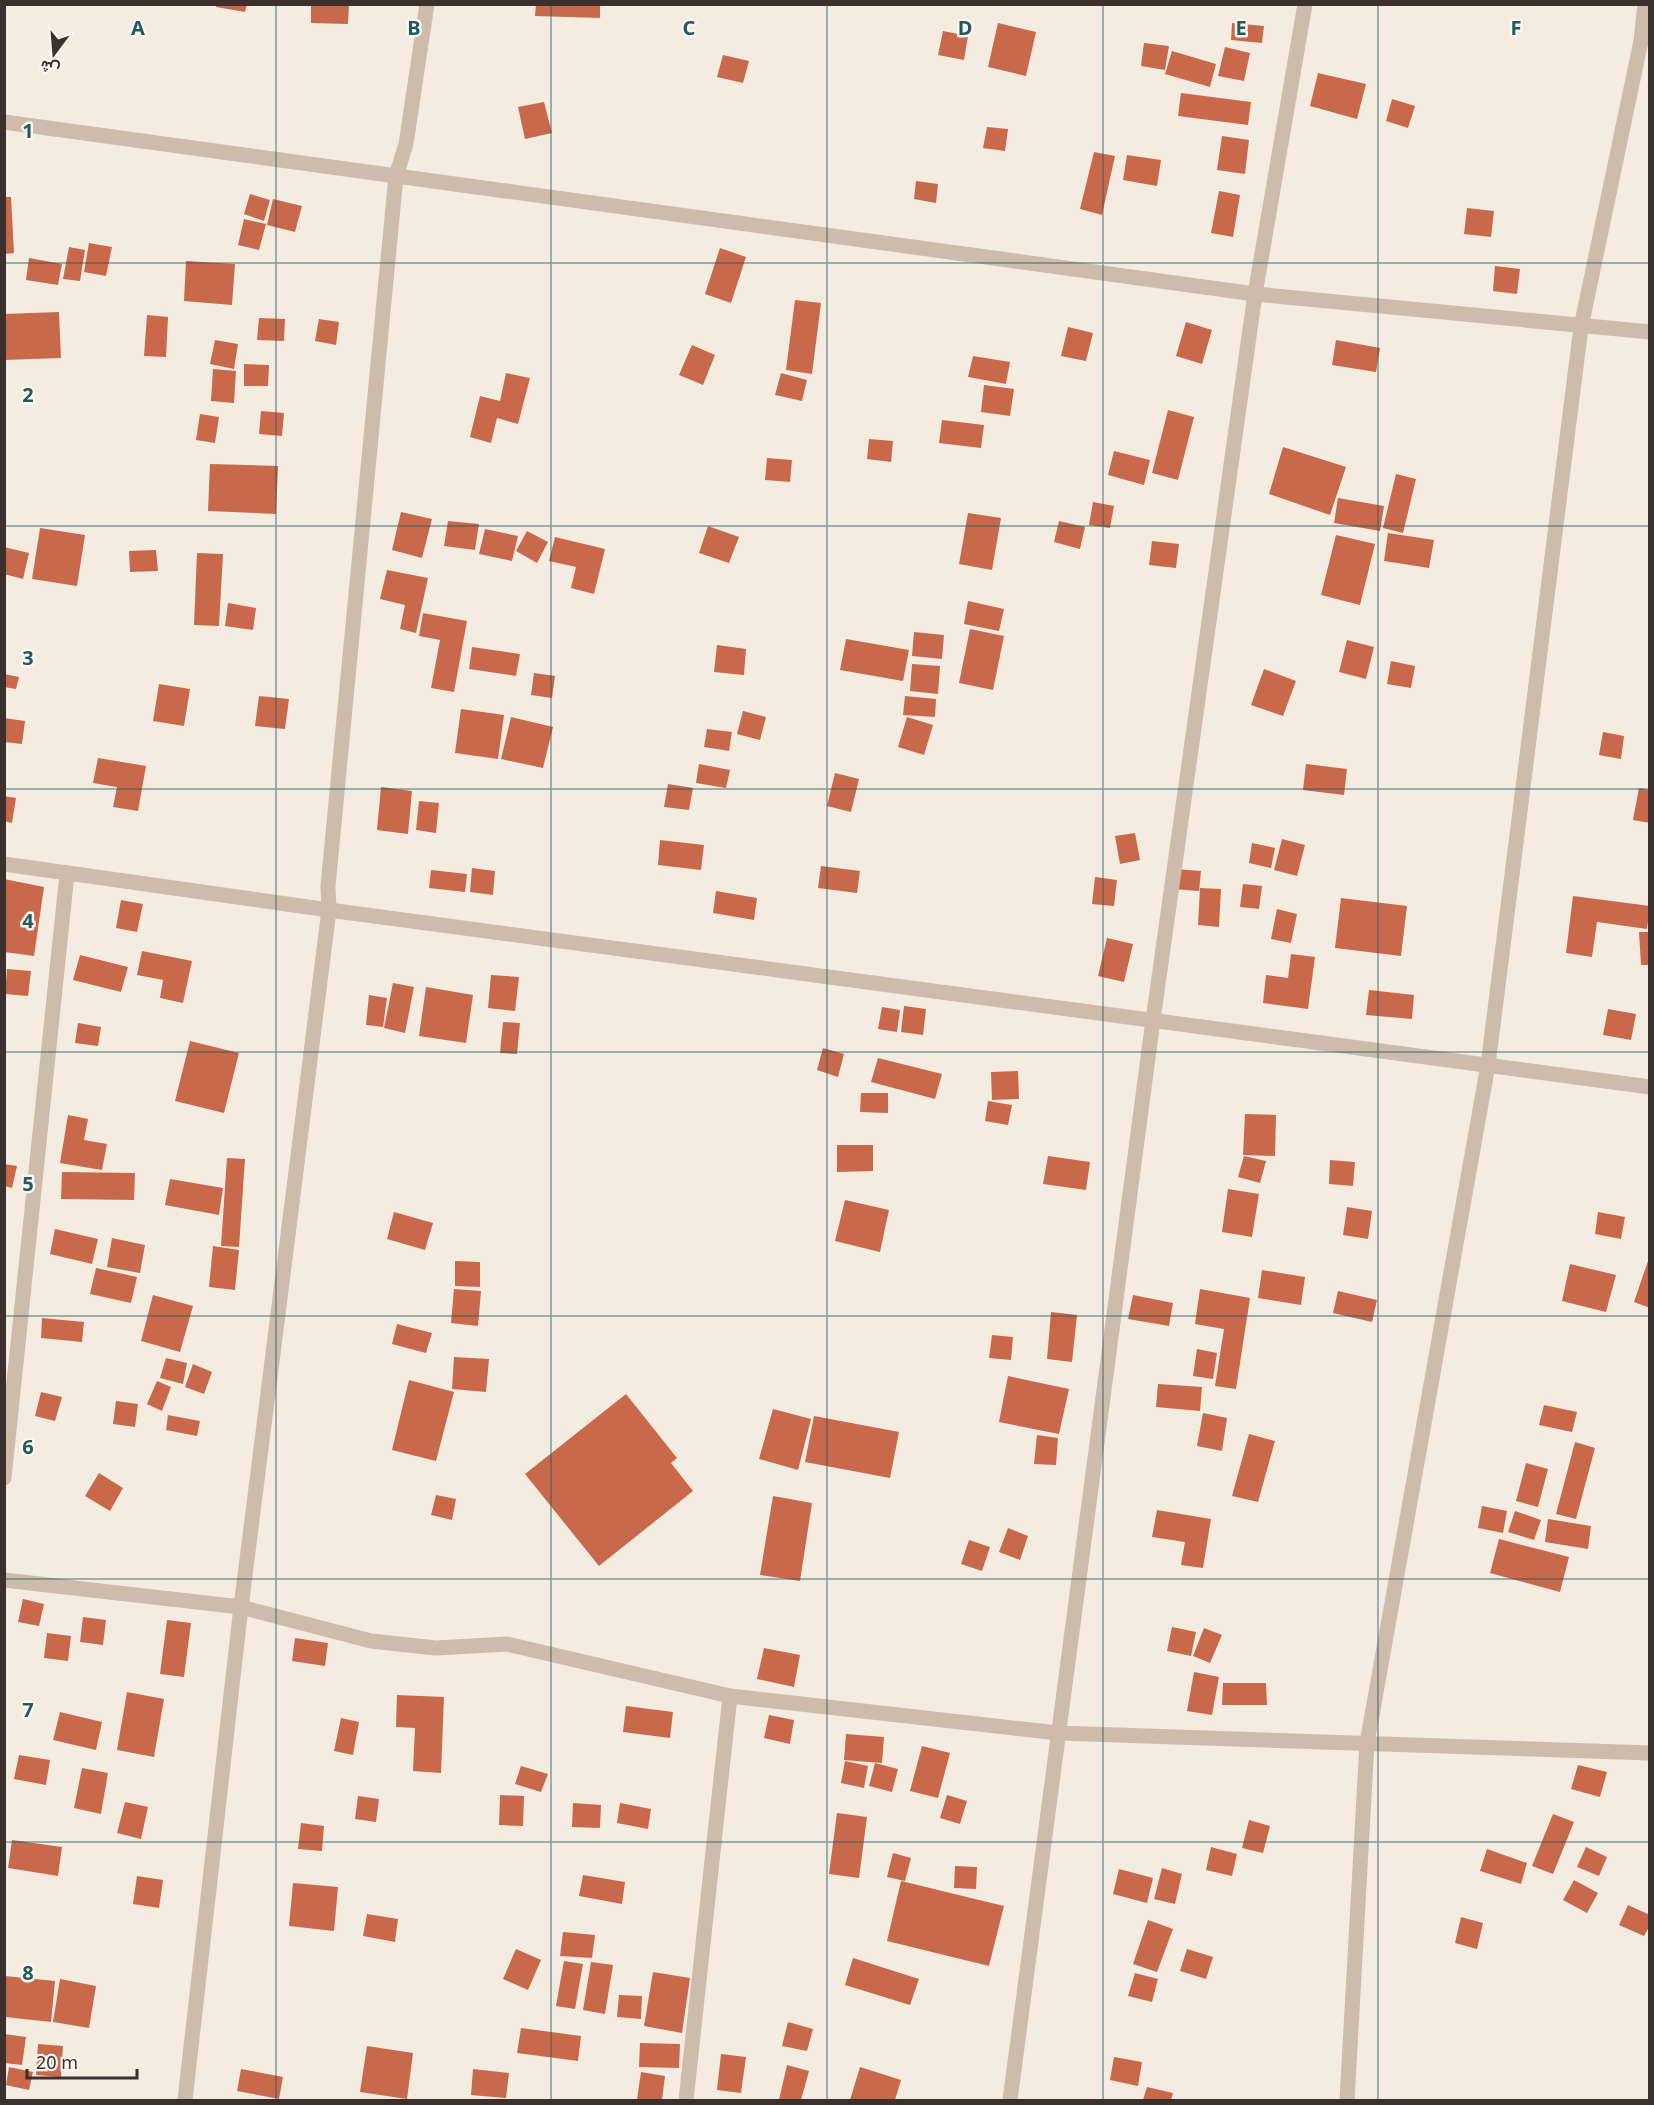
<svg xmlns="http://www.w3.org/2000/svg" width="1654" height="2105" viewBox="0 0 1654 2105" font-family="'Noto Sans',Vazirmatn,sans-serif">
  <style>
    .building { fill: #c8694b }
    .lines { fill: none; stroke-linecap: round; stroke-linejoin: round }
    .street { stroke: #cdbbac; stroke-width: 15 }
    .grid { fill: none; stroke: #1f5a5e; stroke-width: 1.5; stroke-opacity: 0.55 }
    .grid-label { font-size: 20px; text-anchor: middle; font-weight: bold; fill: #1f5a5e; stroke: #fbf5ee; stroke-width: 5; stroke-linejoin: round; paint-order: stroke }
  </style>
  <rect width="100%" height="100%" fill="#f4ebe1"/>
  <!-- building -->
  <path class="building" d="M216 4H247L245 12 216 7Z
    M311 4H349L348 24 311 23Z
    M536 4H600V18L535 16Z
    M998 23 1036 32 1026 76 988 67Z
    M1232 23 1264 26 1262 43 1231 40Z
    M943 31 968 36 964 60 938 55Z
    M1144 43 1169 46 1165 70 1141 66Z
    M1225 47 1250 53 1244 81 1218 76Z
    M1172 51 1216 64 1210 87 1165 74Z
    M723 55 749 61 743 83 717 77Z
    M1318 73 1366 84 1357 119 1310 106Z
    M1181 93 1251 102 1248 125 1178 116Z
    M1392 99 1415 106 1408 128 1386 121Z
    M544 102 552 133 525 139 518 107Z
    M987 127 1008 129 1005 151 983 148Z
    M1222 136 1249 140 1245 174 1217 170Z
    M1094 152 1115 156 1102 215 1080 209Z
    M1127 155 1161 160 1157 186 1123 180Z
    M916 181 938 184 936 203 914 199Z
    M1219 191 1240 195 1233 237 1211 233Z
    M250 194 270 200 264 221 244 214Z
    M4 197H11L14 253 4 254Z
    M273 199 302 206 295 232 267 225Z
    M1467 208 1494 211 1491 237 1464 234Z
    M244 219 266 224 259 250 238 245Z
    M89 243 112 247 106 276 84 272Z
    M69 247 85 250 80 281 63 279Z
    M720 248 746 257 731 303 705 294Z
    M29 258 62 264 58 285 26 280Z
    M186 261 235 264 232 305 184 301Z
    M1495 266 1520 269 1517 294 1493 291Z
    M795 300 821 303 812 374 786 370Z
    M59 312 61 358 4 360V314Z
    M147 315 168 317 166 357 144 356Z
    M259 318 285 319 284 341 257 340Z
    M319 319 339 322 336 345 315 341Z
    M1186 322 1212 330 1202 364 1176 356Z
    M1068 327 1093 333 1086 361 1061 356Z
    M215 340 238 344 234 369 210 364Z
    M1336 340 1380 348 1376 372 1332 365Z
    M692 345 715 355 703 385 679 375Z
    M973 356 1010 362 1006 384 968 377Z
    M244 364 269 365 268 386H244Z
    M213 369 236 371 234 403 211 401Z
    M506 373 530 378 518 424 497 418 491 443 470 437 480 396 500 401Z
    M781 373 807 380 802 401 775 395Z
    M984 385 1014 389 1010 416 981 412Z
    M1168 410 1194 417 1178 480 1152 473Z
    M261 411 284 413 282 436 259 434Z
    M200 414 219 417 215 443 196 440Z
    M942 420 984 425 981 448 939 443Z
    M869 439 893 441 891 462 867 459Z
    M1283 447 1346 467 1330 515 1269 494Z
    M1114 451 1150 460 1144 485 1108 475Z
    M767 458 792 460 790 482 765 480Z
    M210 464 278 466 276 514 208 511Z
    M1396 474 1416 479 1403 533 1383 528Z
    M1338 498 1384 506 1380 531 1334 523Z
    M1093 502 1114 506 1110 528 1089 525Z
    M401 512 432 519 422 558 392 550Z
    M968 513 1001 518 992 570 959 564Z
    M448 521 479 524 475 550 444 546Z
    M1059 521 1085 527 1080 549 1054 542Z
    M708 526 739 537 729 563 699 553Z
    M40 528 85 535 77 586 32 579Z
    M485 529 518 536 512 561 479 554Z
    M527 531 548 542 537 563 516 551Z
    M1388 533 1434 540 1429 568 1384 561Z
    M1336 535 1375 544 1360 605 1321 595Z
    M555 537 605 549 594 594 571 588 576 567 549 561Z
    M1152 541 1179 544 1176 568 1149 565Z
    M4 547 29 553 23 579 4 574Z
    M156 550 158 571 130 572 129 551Z
    M197 553 223 554 219 626 194 625Z
    M387 570 428 578 416 633 400 629 405 605 380 599Z
    M968 601 1004 609 999 631 964 624Z
    M228 603 256 608 253 630 225 626Z
    M423 613 467 621 454 692 431 688 440 640 419 636Z
    M970 629 1004 636 993 690 959 683Z
    M914 632 944 635 942 659 912 656Z
    M846 639 909 650 903 681 840 670Z
    M1347 640 1374 647 1366 679 1339 672Z
    M717 645 746 649 744 675 714 672Z
    M472 647 520 654 516 676 469 669Z
    M1391 661 1415 666 1411 688 1387 684Z
    M912 664 940 666 938 694 910 691Z
    M1264 669 1296 681 1283 716 1251 705Z
    M534 673 555 676 552 698 531 695Z
    M4 674 19 677 16 689 4 687Z
    M159 684 190 689 184 726 153 721Z
    M259 696 289 699 285 729 255 726Z
    M905 696 936 699 935 717 903 715Z
    M461 709 504 715 498 759 455 753Z
    M743 711 766 717 760 740 737 734Z
    M511 717 553 727 543 768 501 759Z
    M907 717 933 725 924 755 898 747Z
    M4 718 25 721 22 744 4 742Z
    M707 729 732 732 729 751 704 747Z
    M1603 732 1624 736 1621 759 1599 755Z
    M98 758 146 766 138 811 113 807 117 787 93 783Z
    M699 764 730 770 726 788 696 783Z
    M1306 764 1347 769 1344 795 1303 790Z
    M835 773 859 779 851 812 827 806Z
    M668 784 693 788 689 810 664 807Z
    M381 787 412 791 408 834 377 830Z
    M1639 788 1650 790V823L1633 820Z
    M4 796 16 798 12 823 4 821Z
    M419 801 439 803 436 833 416 830Z
    M1135 833 1140 860 1120 864 1115 836Z
    M1282 839 1305 845 1297 876 1274 870Z
    M660 840 704 845 701 870 658 865Z
    M1252 843 1275 848 1271 868 1249 863Z
    M821 866 860 871 857 893 818 888Z
    M472 868 495 871 493 895 470 892Z
    M1175 869 1201 871 1199 891 1173 889Z
    M431 870 467 874 465 892 429 888Z
    M1095 877 1117 880 1114 906 1092 904Z
    M4 879 44 887 34 956 4 952Z
    M1243 884 1262 886 1259 909 1240 907Z
    M1200 888 1221 889 1219 927 1198 925Z
    M716 891 757 898 754 920 713 913Z
    M1573 896 1650 906 1647 929 1597 922 1592 957 1566 953Z
    M1341 898 1407 906 1401 956 1335 948Z
    M121 900 143 904 137 932 116 928Z
    M1277 909 1297 914 1291 943 1271 939Z
    M1639 932H1650V965H1641Z
    M1107 938 1133 944 1124 982 1098 976Z
    M142 951 192 961 183 1003 160 998 163 980 137 975Z
    M1291 954 1315 957 1308 1009 1263 1003 1266 975 1288 978Z
    M80 955 128 967 121 992 73 980Z
    M7 969 31 971 28 996 5 994Z
    M491 975 519 977 515 1011 488 1008Z
    M393 983 414 987 405 1033 384 1028Z
    M426 987 473 995 466 1043 419 1036Z
    M1369 990 1414 995 1412 1019 1366 1015Z
    M369 995 387 998 383 1027 366 1025Z
    M904 1006 926 1009 923 1035 901 1032Z
    M882 1007 900 1010 897 1032 878 1029Z
    M1608 1009 1636 1014 1631 1040 1603 1035Z
    M503 1022 520 1023 517 1054 500 1053Z
    M78 1023 101 1027 98 1046 75 1043Z
    M190 1041 239 1053 224 1113 175 1101Z
    M823 1048 844 1054 838 1077 817 1070Z
    M878 1058 942 1074 935 1099 871 1082Z
    M1018 1071 1019 1099 992 1100 991 1072Z
    M861 1093H888V1113L860 1112Z
    M988 1101 1012 1105 1008 1125 985 1121Z
    M1245 1114 1276 1115 1275 1156 1243 1155Z
    M68 1115 88 1119 84 1140 107 1144 102 1170 60 1163Z
    M837 1145H873V1171L837 1172Z
    M1048 1156 1090 1162 1086 1190 1043 1184Z
    M1244 1156 1266 1161 1260 1183 1238 1177Z
    M227 1158 245 1159 239 1247 221 1246Z
    M1330 1160 1355 1162 1353 1186 1329 1184Z
    M4 1164 17 1166 12 1188 4 1186Z
    M62 1172 135 1173 134 1200 61 1199Z
    M170 1179 223 1188 219 1215 165 1205Z
    M1228 1189 1259 1194 1252 1237 1222 1232Z
    M845 1200 889 1210 880 1252 835 1241Z
    M1347 1207 1372 1211 1368 1239 1343 1235Z
    M394 1212 433 1223 425 1250 387 1239Z
    M1598 1212 1625 1217 1621 1239 1595 1234Z
    M55 1229 98 1239 92 1264 50 1254Z
    M112 1238 145 1245 140 1273 107 1267Z
    M213 1246 239 1250 235 1290 209 1287Z
    M1649 1258H1650V1308L1634 1302Z
    M455 1261 480 1262V1287L455 1286Z
    M1570 1264 1616 1275 1606 1312 1562 1301Z
    M96 1268 137 1277 131 1303 90 1294Z
    M1262 1270 1305 1277 1301 1305 1258 1298Z
    M454 1289 481 1291 478 1326 451 1323Z
    M1200 1289 1250 1298 1236 1389 1215 1386 1224 1329 1195 1324Z
    M1338 1291 1377 1300 1372 1322 1333 1313Z
    M153 1295 193 1306 180 1352 141 1341Z
    M1133 1295 1173 1303 1169 1326 1128 1319Z
    M1051 1312 1077 1315 1072 1362 1047 1359Z
    M42 1318 84 1322 82 1342 41 1338Z
    M397 1324 432 1333 426 1353 392 1344Z
    M992 1335 1013 1337 1011 1360 989 1358Z
    M1197 1349 1217 1353 1213 1379 1193 1376Z
    M454 1357 489 1359 486 1392 452 1389Z
    M166 1358 187 1363 183 1384 160 1378Z
    M193 1364 212 1372 204 1394 185 1387Z
    M1008 1376 1069 1389 1059 1434 999 1422Z
    M409 1380 454 1392 436 1461 392 1450Z
    M157 1381 171 1387 162 1411 147 1404Z
    M1158 1384 1202 1387 1200 1411 1156 1407Z
    M41 1392 62 1397 55 1421 35 1416Z
    M626 1394 677 1458 671 1463 693 1491 599 1566 525 1474Z
    M116 1401 138 1404 135 1427 113 1424Z
    M1544 1405 1577 1412 1572 1432 1539 1425Z
    M773 1409 811 1419 798 1470 759 1459Z
    M1203 1413 1227 1418 1222 1451 1197 1446Z
    M168 1415 200 1421 197 1436 166 1430Z
    M814 1416 899 1432 890 1478 805 1462Z
    M1249 1434 1275 1441 1258 1502 1232 1496Z
    M1037 1435 1058 1438 1056 1465 1034 1464Z
    M1575 1442 1595 1448 1576 1519 1556 1514Z
    M1526 1463 1548 1469 1538 1507 1516 1501Z
    M99 1473 123 1488 110 1511 85 1496Z
    M436 1495 456 1499 452 1520 431 1515Z
    M773 1496 812 1503 800 1581 760 1575Z
    M1482 1506 1507 1511 1503 1533 1478 1528Z
    M1157 1510 1211 1519 1203 1568 1181 1565 1185 1542 1152 1537Z
    M1515 1511 1541 1520 1534 1540 1508 1532Z
    M1548 1519 1591 1526 1588 1549 1545 1542Z
    M1008 1528 1028 1536 1020 1560 999 1552Z
    M1499 1539 1569 1557 1560 1592 1490 1573Z
    M969 1540 990 1547 982 1571 961 1564Z
    M23 1599 44 1604 39 1626 18 1622Z
    M83 1617 106 1620 103 1645 80 1642Z
    M167 1620 191 1623 184 1677 160 1674Z
    M1172 1627 1196 1632 1191 1656 1167 1651Z
    M1204 1628 1222 1635 1210 1663 1193 1656Z
    M47 1633 71 1636 68 1661 44 1658Z
    M295 1638 328 1643 325 1666 292 1661Z
    M764 1648 800 1655 794 1687 757 1679Z
    M1194 1672 1219 1677 1212 1715 1187 1711Z
    M1223 1683H1266L1267 1705H1222Z
    M127 1692 164 1699 154 1757 117 1750Z
    M397 1695 444 1697 441 1773 413 1771 415 1728 396 1727Z
    M626 1706 673 1712 670 1738 623 1732Z
    M60 1712 102 1722 96 1750 53 1740Z
    M769 1715 794 1720 790 1744 764 1738Z
    M341 1718 359 1722 353 1755 334 1751Z
    M846 1734 884 1737 882 1763 844 1760Z
    M922 1746 950 1753 938 1798 910 1791Z
    M19 1755 50 1760 46 1785 14 1779Z
    M845 1761 868 1766 864 1788 841 1783Z
    M875 1763 898 1769 892 1792 869 1786Z
    M1578 1765 1607 1772 1600 1797 1571 1789Z
    M521 1766 548 1774 541 1792 515 1784Z
    M82 1768 108 1773 101 1814 74 1808Z
    M500 1795 524 1796 523 1826 499 1825Z
    M947 1795 967 1801 960 1824 940 1818Z
    M358 1796 379 1799 376 1822 355 1819Z
    M125 1802 148 1807 141 1839 117 1833Z
    M573 1803 601 1805 600 1828 572 1827Z
    M620 1803 651 1809 648 1829 617 1823Z
    M837 1813 867 1817 859 1878 829 1874Z
    M1553 1814 1574 1822 1553 1874 1532 1866Z
    M1249 1820 1270 1826 1263 1853 1242 1848Z
    M301 1823 324 1826 322 1851 298 1849Z
    M12 1840 62 1847 58 1876 8 1868Z
    M1211 1847 1237 1854 1232 1876 1206 1870Z
    M1586 1847 1607 1857 1599 1876 1577 1867Z
    M1487 1849 1527 1863 1521 1884 1480 1871Z
    M893 1853 911 1858 905 1881 887 1877Z
    M955 1866 977 1867 976 1889 954 1888Z
    M1162 1868 1182 1874 1175 1904 1154 1899Z
    M1119 1869 1153 1878 1147 1903 1113 1894Z
    M583 1875 625 1882 622 1904 579 1896Z
    M137 1876 163 1880 159 1908 133 1904Z
    M1574 1880 1598 1893 1587 1913 1563 1900Z
    M901 1881 1004 1906 989 1966 887 1941Z
    M293 1883 338 1887 334 1931 289 1926Z
    M1628 1905 1650 1915V1925L1644 1936 1619 1925Z
    M367 1914 398 1919 395 1942 363 1936Z
    M1461 1917 1483 1923 1477 1949 1455 1943Z
    M1148 1920 1173 1929 1157 1972 1133 1964Z
    M563 1932 595 1935 592 1958 560 1956Z
    M516 1949 541 1960 528 1990 503 1979Z
    M1187 1949 1213 1957 1206 1979 1180 1971Z
    M853 1958 919 1979 910 2005 845 1985Z
    M564 1961 583 1964 575 2009 556 2006Z
    M591 1962 613 1965 605 2014 583 2010Z
    M653 1972 690 1978 682 2033 644 2026Z
    M1135 1973 1158 1979 1152 2002 1128 1996Z
    M5 1976 55 1981 51 2022 5 2017Z
    M60 1979 96 1986 89 2028 53 2022Z
    M619 1995 642 1996 641 2019 617 2017Z
    M788 2022 813 2029 807 2051 782 2046Z
    M521 2028 581 2036 578 2061 517 2053Z
    M4 2034 26 2037 22 2065 4 2063Z
    M640 2043 680 2044 679 2068 639 2067Z
    M38 2044 63 2046 61 2077 36 2075Z
    M367 2046 413 2053 407 2099 360 2092Z
    M721 2054 746 2057 741 2093 717 2090Z
    M1114 2057 1142 2062 1138 2086 1110 2080Z
    M787 2065 809 2071 801 2100H779Z
    M9 2067 33 2072 29 2090 6 2085Z
    M860 2067 901 2080 895 2100H850Z
    M241 2069 283 2077 279 2099 237 2091Z
    M473 2069 509 2073 506 2098 471 2095Z
    M641 2072 665 2076 662 2100H637Z
    M1147 2087 1173 2093 1171 2100H1143Z"/>
  <g class="lines">
    <!-- street -->
    <path class="street" d="M4 122 1255 294 1650 332
      M4 864 329 910 1650 1087
      M4 1478 67 874
      M4 1580 241 1607 371 1641 436 1648 507 1644 730 1696 1058 1733 1650 1753
      M185 2100 241 1607 329 910 328 886 396 176 406 144 427 4
      M686 2100 730 1696
      M1010 2100 1153 1020 1255 294 1305 4
      M1347 2100 1367 1743 1488 1065 1581 327 1641 41 1645 4"/>
  </g>
  <!-- grid -->
  <path class="grid" d="M276 4V2100M551 4V2100M827 4V2100M1103 4V2100M1378 4V2100M4 263H1650M4 526H1650M4 789H1650M4 1052H1650M4 1316H1650M4 1579H1650M4 1842H1650"/>
  <g class="grid-label">
    <text x="138" y="35">A</text>
    <text x="414" y="35">B</text>
    <text x="689" y="35">C</text>
    <text x="965" y="35">D</text>
    <text x="1241" y="35">E</text>
    <text x="1516" y="35">F</text>
    <text x="28" y="138">1</text>
    <text x="28" y="402">2</text>
    <text x="28" y="665">3</text>
    <text x="28" y="928">4</text>
    <text x="28" y="1191">5</text>
    <text x="28" y="1454">6</text>
    <text x="28" y="1717">7</text>
    <text x="28" y="1980">8</text>
  </g>
  <!-- border -->
  <rect width="1654" height="2105" fill="none" stroke="#3b302b" stroke-width="12"/>
  <!-- north arrow -->
  <g transform="translate(54 54) rotate(196)" stroke="#fbf5ee" stroke-width="4.5" paint-order="stroke">
  <path d="M0-4.5L10 22L0 15L-10 22Z" fill="#3b302b"/>
  <text y="-9" font-size="16" font-weight="bold" text-anchor="middle" fill="#3b302b">ش</text>
  </g>
  <!-- scale -->
  <path d="M27 2069v9h110v-9" fill="none" stroke="#3b302b" stroke-width="3"/>
  <text x="36" y="2069" font-size="18" fill="#3b302b" stroke="#fbf5ee" stroke-width="4.5" paint-order="stroke">20 m</text>
</svg>
